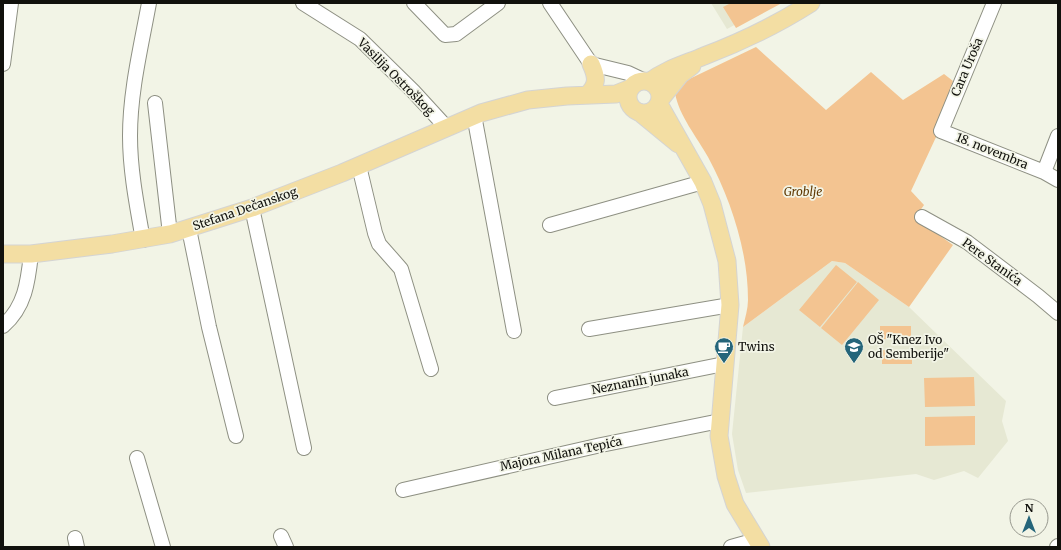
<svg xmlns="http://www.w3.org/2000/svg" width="1061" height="550" viewBox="0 0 1061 550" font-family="Merriweather,serif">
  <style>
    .built { fill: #e6e8d3 }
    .green { fill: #f3c491 }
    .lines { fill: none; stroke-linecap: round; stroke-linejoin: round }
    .minor-casing { stroke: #8e9083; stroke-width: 16 }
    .major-casing { stroke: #d4d4d3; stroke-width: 19 }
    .minor { stroke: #fff; stroke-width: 14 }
    .major { stroke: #f3dea3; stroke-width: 17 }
    .labels { text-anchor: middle; stroke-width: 3.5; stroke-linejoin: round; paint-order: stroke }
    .street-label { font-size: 12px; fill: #11110d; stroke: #f2f4e6 }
    .park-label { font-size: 12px; font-style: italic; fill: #623b05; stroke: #f2f4e6 }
    .poi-label { font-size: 12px; fill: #11110d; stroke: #f2f4e6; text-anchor: start }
  </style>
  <rect width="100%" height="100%" fill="#f2f4e6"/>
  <!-- built -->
  <path class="built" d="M711 3H776L727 29Z
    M832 261 845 263 909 307 1006 401 1002 421 1008 441 978 478 964 471 934 480 916 474 746 493 738 470 732 434 743 327Z"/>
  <!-- green -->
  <path class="green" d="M731 3H782L736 28 723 7Z
    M756 47 826 110 871 72 903 100 944 74 953 81 937 135 911 191 924 205 915 218 953 245 909 307 845 263 832 261 743 327C745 318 748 309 748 300 748 251 731 200 708 157 697 137 679 116 675 93L683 82Z
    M836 265 857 282 820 327 799 310Z
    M858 282 879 300 842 345 821 328Z
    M880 326H911V339H880Z
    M882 350H912V364H882Z
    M974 377 975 406 925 407 924 378Z
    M975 416V445L925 446V417Z"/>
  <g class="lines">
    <!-- minor casing -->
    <g class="minor-casing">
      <path id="minor" d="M303 3 360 39 413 91 446 127
        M414 3 445 35 456 34 498 3
        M550 3 591 64 628 73 645 81
        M994 3 941 131 1044 172
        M3 64 11 3
        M155 103 170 234
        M474 115 514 331
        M1058 136 1044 172 1058 180
        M359 166 375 233 379 244 401 269 431 369
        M252 208 304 448
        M922 217 967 242 1038 296 1058 313
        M550 225 703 182
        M189 229 209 327 236 436
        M143 240C137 206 130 171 130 136 130 91 141 47 149 3
        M3 326C25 307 28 282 31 254
        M589 329 730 305
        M555 398 724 364
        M137 458 163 547
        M403 490 601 445 720 421
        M281 536 286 547
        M75 538 77 547
        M731 547 756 540
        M1057 547 1058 546"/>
    </g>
    <!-- major casing -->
    <g class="major-casing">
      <path id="major" d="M628 97a16 16 0 1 1 32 0a16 16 0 1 1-32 0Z
        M649 82C666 69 685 64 704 56 741 42 778 24 811 3
        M587 95C598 85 597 77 591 64
        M660 100 680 75 692 66
        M659 104 703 182 712 204 727 261 730 305 719 436 726 476 735 504 761 547
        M639 112 678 144
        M3 254H31L112 244 170 234 252 208 342 173 481 113 528 100 567 96 616 94 631 88"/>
    </g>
    <!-- minor -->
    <use href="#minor" class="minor"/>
    <!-- major -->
    <use href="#major" class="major"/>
  </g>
  <!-- icons -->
  <defs>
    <g id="cafe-pin" transform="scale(1)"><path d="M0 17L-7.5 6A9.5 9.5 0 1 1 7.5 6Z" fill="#25657a" stroke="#f2f4e6"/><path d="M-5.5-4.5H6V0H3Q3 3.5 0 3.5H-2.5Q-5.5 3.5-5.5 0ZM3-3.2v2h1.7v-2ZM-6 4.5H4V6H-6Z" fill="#fff"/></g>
    <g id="school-pin" transform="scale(1)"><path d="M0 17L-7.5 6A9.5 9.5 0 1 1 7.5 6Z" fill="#25657a" stroke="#f2f4e6"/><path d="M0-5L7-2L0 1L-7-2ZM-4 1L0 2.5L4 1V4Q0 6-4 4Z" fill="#fff"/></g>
  </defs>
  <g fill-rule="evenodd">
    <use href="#cafe-pin" x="724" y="347"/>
    <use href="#school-pin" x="854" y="347"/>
  </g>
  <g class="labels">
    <!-- street labels -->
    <g class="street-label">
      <text transform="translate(967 67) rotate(-67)" y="4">Cara Uroša</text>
      <text transform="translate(396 77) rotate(45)" y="4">Vasilija Ostroškog</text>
      <text transform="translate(992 151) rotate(22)" y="4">18. novembra</text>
      <text transform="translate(245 209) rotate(-19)" y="4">Stefana Dečanskog</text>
      <text transform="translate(992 262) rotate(36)" y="4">Pere Stanića</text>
      <text transform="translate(640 381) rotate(-11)" y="4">Neznanih junaka</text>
      <text transform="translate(561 454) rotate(-12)" y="4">Majora Milana Tepića</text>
    </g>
    <!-- park labels -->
    <g class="park-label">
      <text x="803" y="196">Groblje</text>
    </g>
    <!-- poi labels -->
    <g class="poi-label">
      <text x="868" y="344">OŠ "Knez Ivo<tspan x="868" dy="14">od Semberije"</tspan></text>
      <text x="738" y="351">Twins</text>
    </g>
  </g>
  <!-- border -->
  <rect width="1061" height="550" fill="none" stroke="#11110d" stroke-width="8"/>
  <!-- north arrow -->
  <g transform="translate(1029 518)"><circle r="19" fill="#f2f4e6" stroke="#98998f"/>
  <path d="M0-3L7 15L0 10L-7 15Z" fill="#25657a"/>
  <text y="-6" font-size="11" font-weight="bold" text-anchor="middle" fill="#11110d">N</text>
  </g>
</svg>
